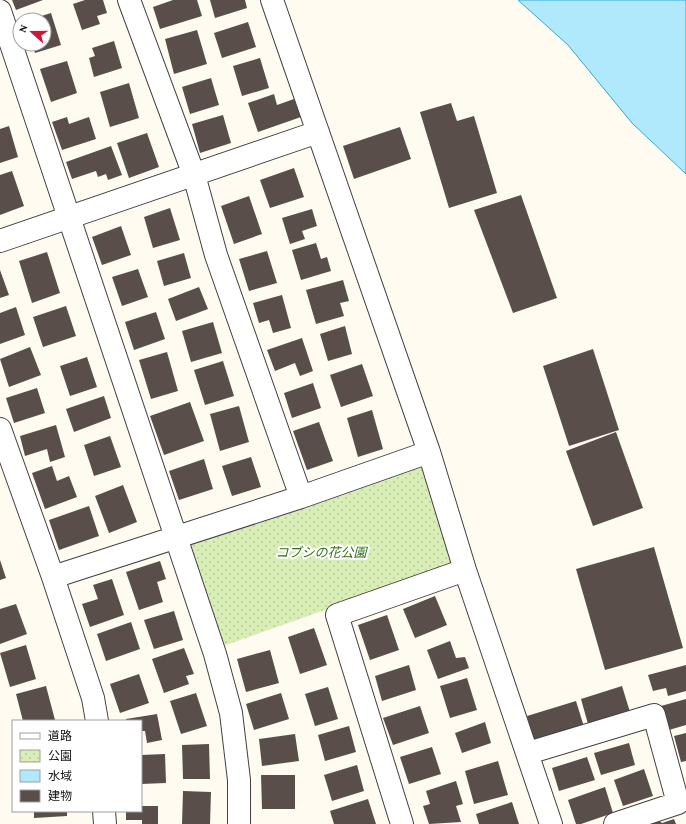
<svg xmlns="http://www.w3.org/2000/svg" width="686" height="824" viewBox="0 0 686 824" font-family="'Crimson Pro','Noto Sans JP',serif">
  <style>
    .park { fill: url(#park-dots) }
    .water { fill: #b0e8fc; stroke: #30a8da }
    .building { fill: #594e4a }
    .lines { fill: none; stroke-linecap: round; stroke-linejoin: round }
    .minor-casing { stroke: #424242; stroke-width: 24 }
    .minor { stroke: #fff; stroke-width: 22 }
    .labels { text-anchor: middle; stroke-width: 4; stroke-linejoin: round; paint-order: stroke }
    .park-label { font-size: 13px; font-style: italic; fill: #336e18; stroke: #fff }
  </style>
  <defs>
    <pattern id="park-dots" width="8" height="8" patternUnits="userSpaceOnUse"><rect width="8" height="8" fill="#d9eeb6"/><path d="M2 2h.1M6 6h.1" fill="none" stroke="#b9cb9b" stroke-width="1.8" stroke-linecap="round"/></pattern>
  </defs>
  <rect width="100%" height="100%" fill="#fffbf1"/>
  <!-- park -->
  <path class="park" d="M419 457 456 564 223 646 186 539Z"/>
  <!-- water -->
  <path class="water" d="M518 0H686V174L632 123 568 45Z"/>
  <!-- building -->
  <path class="building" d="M12 0H43L16 10Z
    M85 0H103L107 13 97 16 100 24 82 30 73 4Z
    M173 0H197L202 16 160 29 153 7Z
    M210 0H245L247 8 215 18Z
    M51 13 61 45 35 53 32 44H44V20H29Z
    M248 22 256 47 222 58 214 33Z
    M197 30 207 64 174 74 165 39Z
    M114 41 122 68 94 77 89 58 95 56 92 48Z
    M260 58 269 88 242 96 233 66Z
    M67 61 77 93 51 102 40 69Z
    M211 78 219 105 190 114 182 87Z
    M129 83 139 118 110 127 100 92Z
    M274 94 277 105 294 99 301 117 258 132 248 103Z
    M451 103 457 121 474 116 497 193 449 208 420 112Z
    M223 115 231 143 200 153 192 124Z
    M67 117 69 124 89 117 96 139 62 150 52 122Z
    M9 126 18 157 0 163V129Z
    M400 127 411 159 354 179 343 146Z
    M147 133 159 167 129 178 117 143Z
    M111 146 122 175 108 180 106 174 98 177 96 171 72 179 66 162Z
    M294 168 304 197 270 208 260 180Z
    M12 171 24 206 0 215V175Z
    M521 195 557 298 513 313 474 210Z
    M249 196 262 234 234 244 221 206Z
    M170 208 180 240 153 248 144 217Z
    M312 209 317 226 302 231 305 239 290 244 282 218Z
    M121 226 131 255 102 265 92 237Z
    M316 243 321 259 327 257 331 271 301 280 292 250Z
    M267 251 277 283 249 291 239 259Z
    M47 252 60 293 32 303 19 261Z
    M184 253 191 278 164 286 157 261Z
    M138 269 148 297 122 306 112 277Z
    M0 270 9 295 0 298Z
    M343 280 349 301 340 303 344 316 316 324 306 290Z
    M199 287 208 309 176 321 168 299Z
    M282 295 291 328 273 333 269 320 259 323 253 303Z
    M66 306 76 336 43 347 33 317Z
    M16 307 25 335 0 344V313Z
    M156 312 165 339 134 350 125 322Z
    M213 322 222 353 191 362 182 331Z
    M345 326 352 354 328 361 320 334Z
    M302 338 313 371 300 376 295 363 275 371 267 350Z
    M30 347 41 375 9 387 0 359Z
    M593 349 619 430 569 446 543 366Z
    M167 352 178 391 151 399 139 360Z
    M87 357 97 387 70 396 60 366Z
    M223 361 234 396 205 405 194 370Z
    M362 364 373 396 341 407 330 375Z
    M313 383 321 408 292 418 284 393Z
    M37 388 45 413 14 423 6 398Z
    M104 396 111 418 74 432 66 409Z
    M190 402 204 441 164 455 150 416Z
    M239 406 249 442 220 451 210 414Z
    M372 410 383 449 358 457 347 418Z
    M319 422 333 461 307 470 293 431Z
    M56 425 65 457 50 462 47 449 25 456 20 436Z
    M616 432 643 508 593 526 566 451Z
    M110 436 121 467 94 476 84 445Z
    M251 457 261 487 232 496 222 466Z
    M204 459 213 489 179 500 169 471Z
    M52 466 57 481 69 476 77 497 45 509 32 473Z
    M123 485 137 522 109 533 95 496Z
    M89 506 99 536 59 550 49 520Z
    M654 547 683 648 605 670 576 569Z
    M0 560 6 578 0 580Z
    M160 561 166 579 157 582 163 602 139 610 126 572Z
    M112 579 124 615 90 627 82 604 98 599 93 585Z
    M435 596 447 625 415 638 403 609Z
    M16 604 27 634 0 644V609Z
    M174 611 183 640 154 649 144 620Z
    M387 615 399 650 370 660 358 625Z
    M131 622 140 649 106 661 97 634Z
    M314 628 327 665 300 674 288 637Z
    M450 641 456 658 465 657 469 668 438 679 427 650Z
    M26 645 36 679 10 687 0 653Z
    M184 648 194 674 186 676 189 684 164 693 152 659Z
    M270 650 279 683 246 692 237 659Z
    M409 665 416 690 382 701 375 676Z
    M686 665V691L668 696 666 688 653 691 648 675Z
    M139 674 149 703 120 713 110 684Z
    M467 678 477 710 450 718 440 686Z
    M46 686 55 720 23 721 16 694Z
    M622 686 630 712 588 724 581 699Z
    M328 687 338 719 315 726 305 694Z
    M196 693 207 726 181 734 170 701Z
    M281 693 289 719 254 730 246 704Z
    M686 699V725L669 730 661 706Z
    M576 701 585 730 535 745 527 716Z
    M420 706 429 733 393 745 383 718Z
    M157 714 162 740 147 743 145 731H141V721H126V719Z
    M485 722 491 743 462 753 455 733Z
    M349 726 356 752 325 761 318 735Z
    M686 733V761L681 762 674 736Z
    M295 734 299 761 262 766 259 739Z
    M629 743 635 765 601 775 594 753Z
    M209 744 210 779H183L182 745Z
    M432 747 441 774 409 784 400 757Z
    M165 754 166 783 141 784V755Z
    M587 757 595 780 559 791 552 768Z
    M498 761 508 795 474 804 465 771Z
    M357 765 364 791 332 801 324 775Z
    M644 769 653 796 623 806 614 780Z
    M261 775H295V809H262Z
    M456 781 463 804 456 806 461 822 429 824 423 806 430 804 426 791Z
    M605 787 613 813 581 824H576L568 800Z
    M183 791 211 792 210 824H182Z
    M368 799 376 824H334L330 811Z
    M512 802 519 824H479L476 814Z
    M141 806H158V824H142V820H126V811H141Z
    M34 811H67V816L34 818Z
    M657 819 662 823 674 819 676 824H643Z"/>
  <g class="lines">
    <!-- minor casing -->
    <g class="minor-casing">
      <path id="minor" d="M129 0 194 175 216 255 301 497
        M272 0 429 452 465 570 551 824
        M0 11 215 654 231 713 239 780V824
        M0 241 318 132
        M0 429 53 577 93 698 97 721
        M53 577 301 497 429 452
        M528 753 654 715 678 803 615 824
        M104 811 105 824
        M402 824 337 615 465 570"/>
    </g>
    <!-- minor -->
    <use href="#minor" class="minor"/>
  </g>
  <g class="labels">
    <!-- park labels -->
    <g class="park-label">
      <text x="321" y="557">コブシの花公園</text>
    </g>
  </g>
  <!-- legend -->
  <rect x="12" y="720" width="130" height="92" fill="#ffffff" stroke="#9f9f9f"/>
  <rect x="20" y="733" width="20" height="6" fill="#ffffff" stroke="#9f9f9f"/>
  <text x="48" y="740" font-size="12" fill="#0f0f0f">道路</text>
  <rect x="20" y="750" width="20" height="12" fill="url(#park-dots)" stroke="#9f9f9f"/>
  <text x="48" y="760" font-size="12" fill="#0f0f0f">公園</text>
  <rect x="20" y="770" width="20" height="12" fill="#b0e8fc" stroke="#9f9f9f"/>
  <text x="48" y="780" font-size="12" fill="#0f0f0f">水域</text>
  <rect x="20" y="790" width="20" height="12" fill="#594e4a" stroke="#9f9f9f"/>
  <text x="48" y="800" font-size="12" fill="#0f0f0f">建物</text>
  <!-- north arrow -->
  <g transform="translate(32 32) rotate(291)"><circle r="19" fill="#ffffff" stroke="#9f9f9f"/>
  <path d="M0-3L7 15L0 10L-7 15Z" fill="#cd1935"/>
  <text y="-6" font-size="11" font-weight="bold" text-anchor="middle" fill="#0f0f0f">N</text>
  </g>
</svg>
